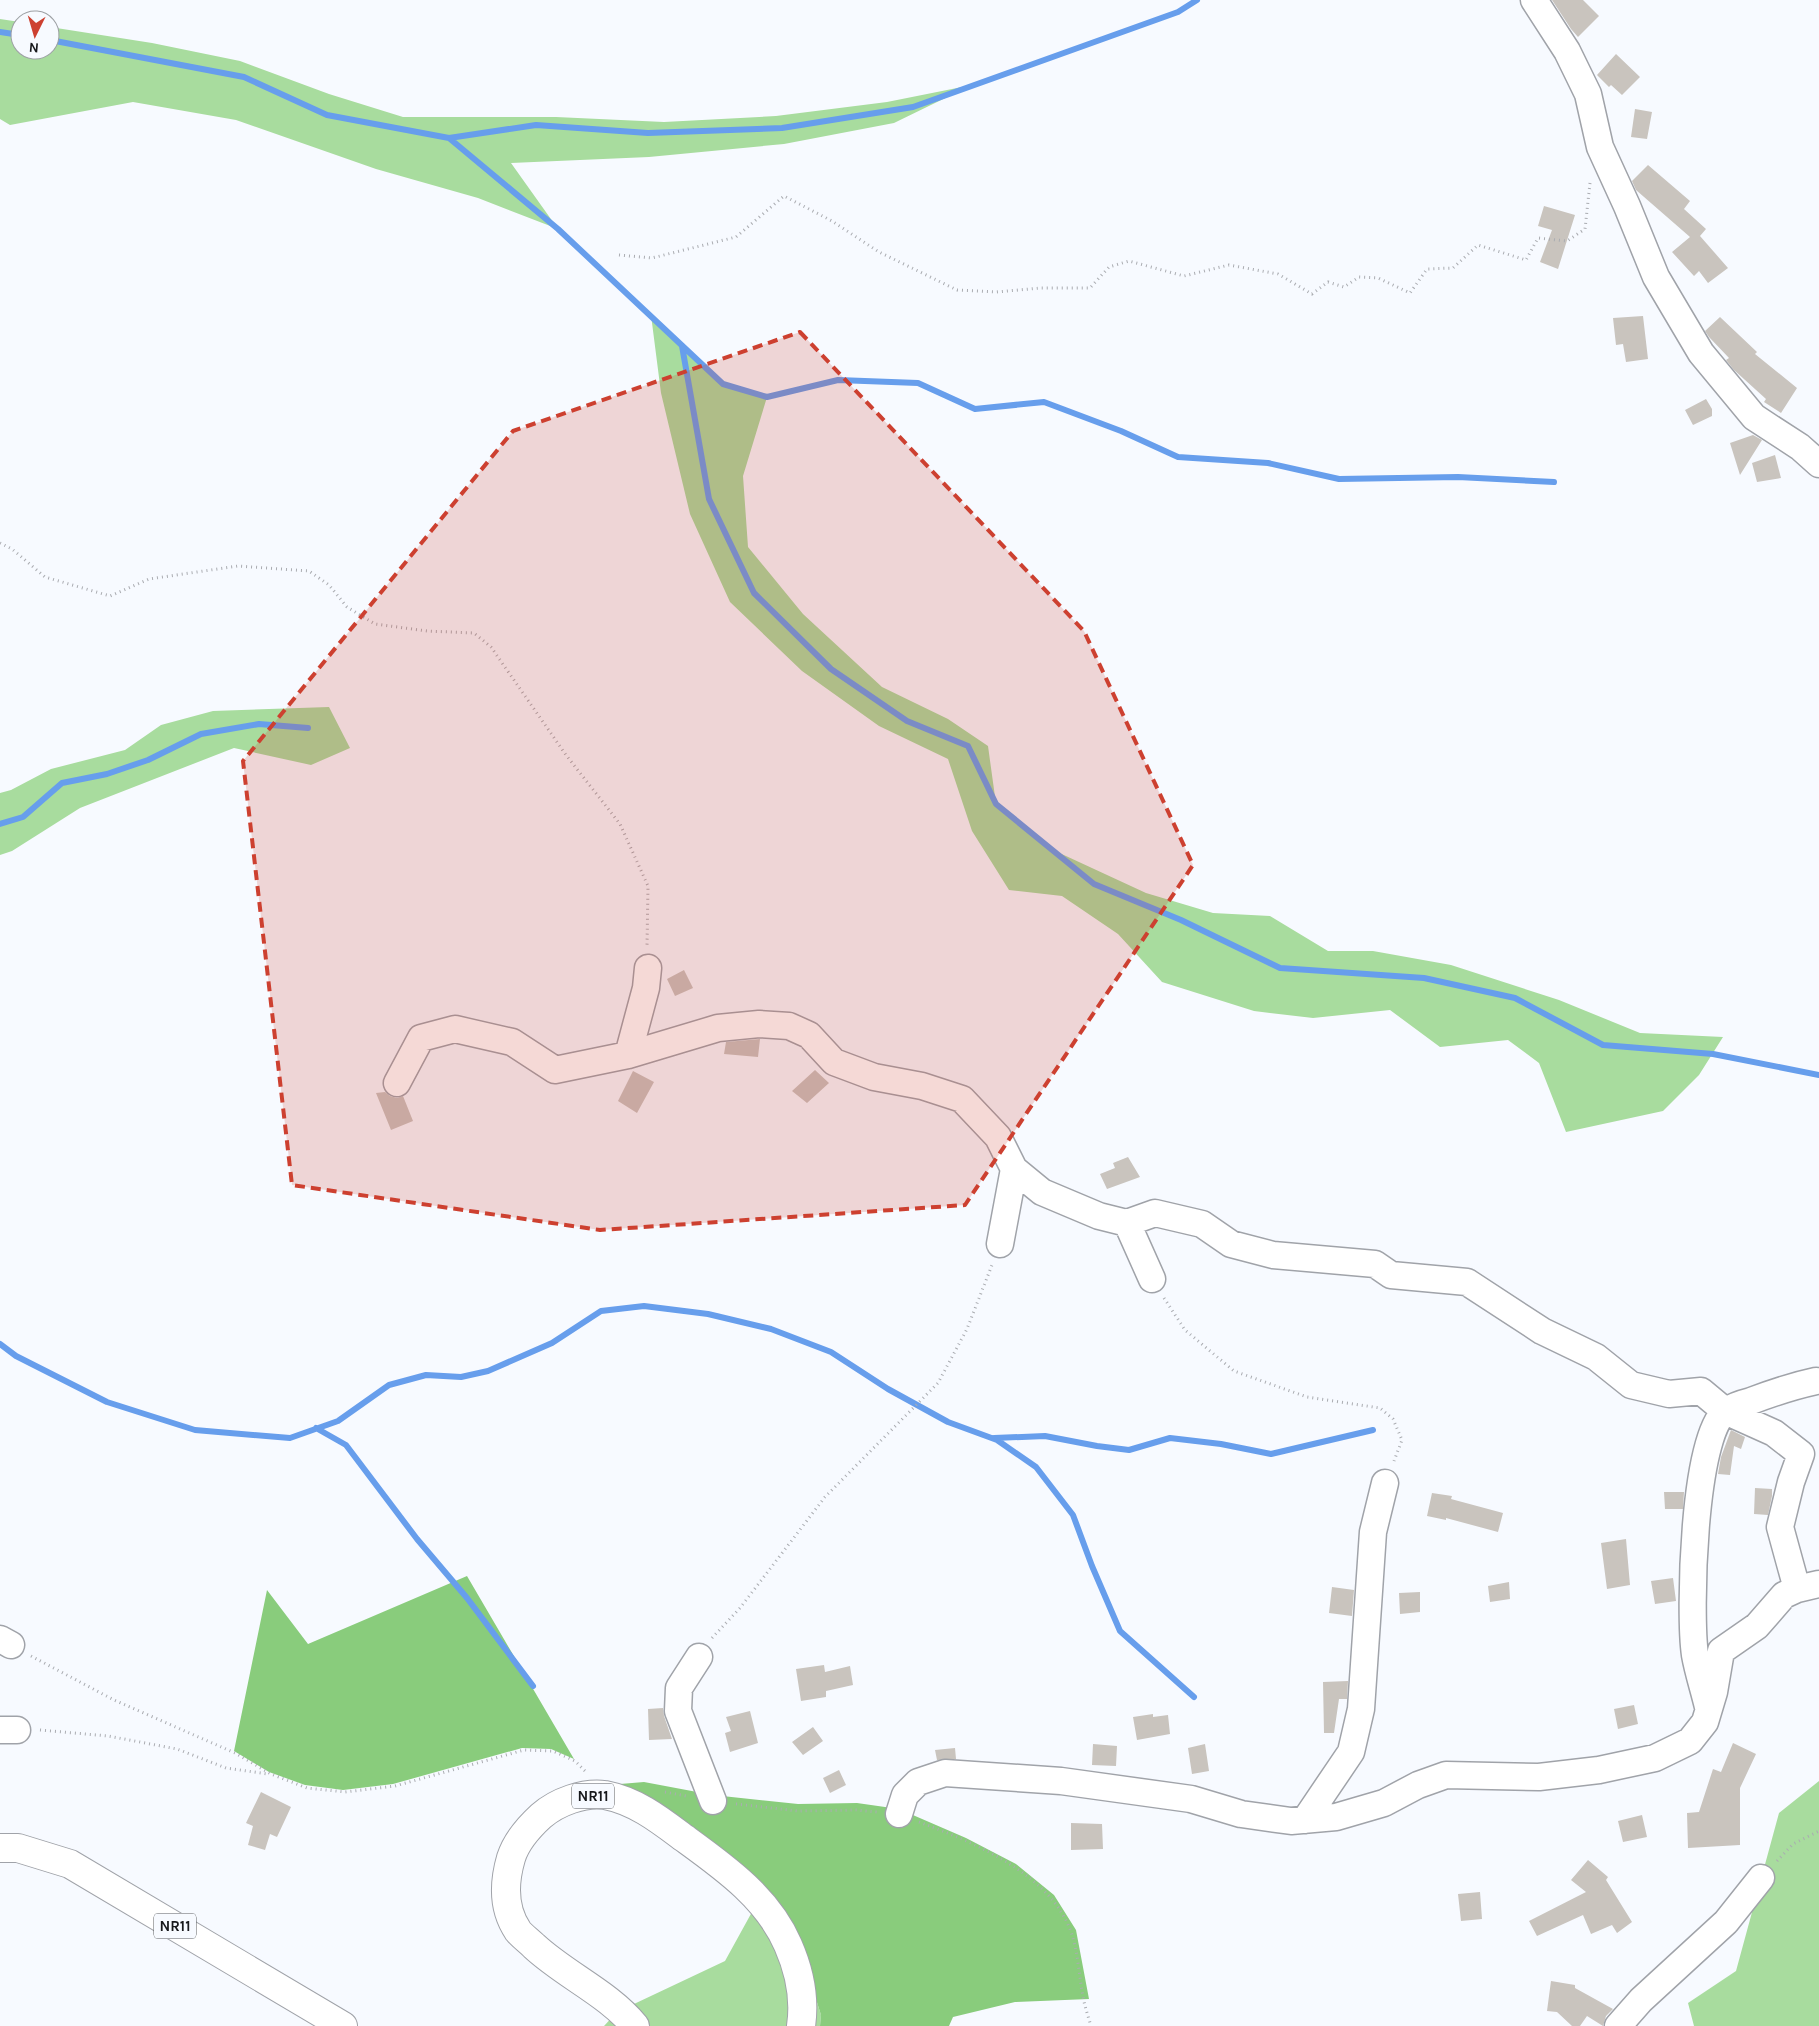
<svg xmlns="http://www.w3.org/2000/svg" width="1819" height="2026" viewBox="0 0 1819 2026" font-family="Karla,sans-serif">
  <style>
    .green { fill: #a8dc9e }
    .forest { fill: #89cc7c }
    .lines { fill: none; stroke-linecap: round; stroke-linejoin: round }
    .stream { stroke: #679eec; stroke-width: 6 }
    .building { fill: #c9c4be }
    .minor-casing { stroke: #a0a3a9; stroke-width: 29 }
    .highway-casing { stroke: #a0a3a9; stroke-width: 30 }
    .path { stroke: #aaacb1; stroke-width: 3; stroke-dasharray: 1 4; stroke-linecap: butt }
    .minor { stroke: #fff; stroke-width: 26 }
    .highway { stroke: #fff; stroke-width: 28 }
    .marked { fill: #cd4030; fill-opacity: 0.2; stroke: #cd4030; stroke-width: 4; stroke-dasharray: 10 6; stroke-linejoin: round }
    .labels { text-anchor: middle; stroke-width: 5; stroke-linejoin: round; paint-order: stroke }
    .shield { fill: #f7faff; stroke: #5a5c5f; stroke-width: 1 }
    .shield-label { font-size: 15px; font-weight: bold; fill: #17181b }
  </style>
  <rect width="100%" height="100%" fill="#f7faff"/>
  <!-- green -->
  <path class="green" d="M0 19 20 22V50H50V27L152 43 240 61 329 94 403 117H556L664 122 776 116 887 102 972 85 894 123 784 144 649 157 511 163 558 229 478 198 376 169 236 120 133 102 10 125 0 119Z
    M651 315 723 384 767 397 743 476 748 547 803 614 882 687 948 719 988 746 996 804 1053 850 1146 893 1213 913 1270 916 1328 951H1373L1451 965 1559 1000 1640 1033 1723 1037 1699 1075 1663 1111 1566 1132 1539 1063 1508 1040 1440 1047 1390 1010 1313 1018 1254 1011 1162 982 1118 934 1062 896 1009 890 972 831 948 759 879 726 802 671 730 602 690 514 661 393Z
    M329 707 350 748 311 765 234 748 80 808 12 851 0 855V793L11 790 51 769 125 750 161 725 213 711Z
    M1819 1781V2026H1694L1688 2003 1736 1971 1779 1813Z
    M763 1892 804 1961 821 2015 820 2026H604L617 2012 725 1961Z"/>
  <!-- forest -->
  <path class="forest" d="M467 1576 574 1759 551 1749 522 1748 393 1784 343 1790 305 1785 269 1772 234 1751 267 1590 308 1644Z
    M644 1782 713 1795 798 1804 857 1803 899 1809 966 1838 1016 1864 1054 1895 1076 1930 1089 1999 1015 2002 953 2017 949 2026H820L821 2015 804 1961 654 1802 620 1784Z"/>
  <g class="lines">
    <!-- stream -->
    <path class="stream" d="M0 32 20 35
      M50 40 244 77 327 115 449 138 558 229 723 384 767 397 838 380 918 383 975 409 1044 402 1121 431 1178 457 1268 463 1339 479 1458 477 1554 482
      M449 138 536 125 648 133 782 128 913 107 1178 12 1197 0
      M682 346 709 499 754 593 831 669 907 721 968 746 996 804 1094 884 1181 920 1280 968 1424 978 1515 998 1603 1045 1713 1054 1819 1075
      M0 824 23 817 62 783 107 774 148 760 201 734 259 724 308 728
      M0 1344 16 1356 107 1402 195 1430 290 1438 338 1421 389 1385 426 1375 461 1377 488 1371 552 1343 601 1311 644 1306 708 1314 771 1329 831 1352 888 1389 948 1422 997 1440 1036 1467 1073 1515 1092 1566 1120 1631 1194 1697
      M316 1428 346 1445 417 1539 467 1598 533 1686
      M994 1438 1045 1436 1097 1446 1129 1450 1170 1438 1221 1444 1271 1454 1373 1430"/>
  </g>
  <!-- building -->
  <path class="building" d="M1552 0H1583L1599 16 1578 37 1571 29Z
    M1616 54 1640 77 1622 95 1611 85 1609 87 1597 75Z
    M1635 109 1652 112 1647 139 1631 137Z
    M1648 165 1690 201 1684 209 1706 229 1700 236 1728 268 1708 283 1699 271 1694 276 1672 252 1690 237 1636 190 1632 181Z
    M1544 206 1575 215 1558 269 1540 262 1552 230 1538 226Z
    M1643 316 1648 359 1626 362 1623 344 1616 345 1613 318Z
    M1720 317 1757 352 1755 354 1797 388 1781 413 1764 402 1766 399 1734 370 1726 360 1729 358 1709 337 1705 331Z
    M1706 399 1712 409V416L1693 425 1685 410Z
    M1753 435 1762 440 1740 475 1730 443Z
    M1775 455 1781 478 1757 482 1752 463Z
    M684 970 693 988 675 996 667 979Z
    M760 1039 758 1057 724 1054 726 1042Z
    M815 1070 829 1083 807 1103 792 1091Z
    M633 1071 654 1082 637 1113 618 1101Z
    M385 1092 390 1096 397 1098 403 1096 413 1121 391 1130 376 1093Z
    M1128 1157 1140 1177 1107 1189 1100 1174 1115 1168 1113 1163Z
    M1731 1430 1745 1437 1741 1449 1734 1446 1730 1475 1718 1474 1721 1457Z
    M1755 1488 1772 1489V1496L1768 1515 1754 1514Z
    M1664 1492H1684L1683 1509H1665Z
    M1432 1493 1452 1496 1451 1499 1503 1513 1498 1532 1446 1518V1520L1427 1516Z
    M1626 1539 1630 1585 1607 1589 1601 1543Z
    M1673 1578 1676 1601 1655 1604 1651 1581Z
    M1509 1582 1510 1599 1490 1602 1488 1586Z
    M1332 1587 1354 1590 1352 1616 1329 1613Z
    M1420 1592V1612L1400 1614 1399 1593Z
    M824 1665 825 1672 850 1666 853 1685 826 1691V1697L801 1701 796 1669Z
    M1348 1681 1347 1699H1339L1334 1733H1324L1323 1682Z
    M1634 1705 1638 1724 1618 1729 1614 1709Z
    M663 1708 664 1716 672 1739 649 1740 648 1709Z
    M750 1711 758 1743 730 1752 725 1733 731 1731 726 1717Z
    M1153 1714V1717L1168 1715 1170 1734 1137 1740 1133 1717Z
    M813 1727 823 1741 803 1755 792 1742Z
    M1733 1743 1756 1754 1740 1788V1845L1688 1848 1687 1813 1699 1812 1713 1769 1721 1772Z
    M1093 1744 1117 1746 1116 1766 1092 1765Z
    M1205 1744 1209 1771 1192 1774 1188 1748Z
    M955 1748 956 1759 937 1760 935 1750Z
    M839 1770 846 1785 830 1793 823 1778Z
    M261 1792 291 1807 277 1837 270 1834 265 1850 248 1845 253 1826 246 1823Z
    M1642 1815 1647 1837 1623 1842 1618 1821Z
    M1071 1823 1102 1824 1103 1849 1071 1850Z
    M1588 1860 1608 1877 1606 1880 1632 1922 1617 1933 1612 1925 1591 1934 1583 1915 1537 1936 1529 1921 1586 1892 1571 1880Z
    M1480 1892 1482 1919 1461 1921 1458 1894Z
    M1551 1981 1575 1985V1988L1613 2009 1606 2016 1603 2026 1587 2016 1580 2026H1572L1557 2012 1547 2011Z"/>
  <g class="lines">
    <!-- minor casing -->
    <g class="minor-casing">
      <path id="minor" d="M1534 0 1567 51 1588 94 1600 147 1627 206 1656 277 1701 353 1754 417 1800 447 1819 464
        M628 1055 646 988 648 968
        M397 1083 421 1038 455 1029 512 1042 555 1070 628 1055 718 1028 759 1024 789 1026 809 1035 834 1062 874 1077 922 1086 962 1099 998 1137 1014 1169 1000 1244
        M1014 1169 1042 1192 1099 1216 1127 1223 1152 1279
        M1127 1223 1155 1213 1202 1224 1231 1244 1273 1255 1375 1264 1391 1275 1467 1282 1542 1331 1596 1357 1631 1385 1669 1394 1701 1391 1725 1411 1774 1433 1801 1454 1791 1482 1780 1527 1797 1589
        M0 1639 11 1645
        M699 1657 679 1688 678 1711 713 1801
        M1708 1707C1704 1690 1698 1672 1695 1655 1689 1614 1693 1434 1726 1411 1733 1406 1743 1403 1751 1401 1772 1393 1793 1386 1816 1381
        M0 1730H17
        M899 1814 905 1795 918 1782 945 1773 1061 1781 1191 1799 1241 1814 1291 1821 1336 1817 1384 1803 1418 1785 1446 1775 1539 1777 1599 1770 1655 1758 1690 1741 1705 1722 1714 1692 1721 1651 1757 1626 1784 1595 1797 1589 1819 1584
        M1305 1820 1351 1752 1361 1709 1373 1532 1385 1483
        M1618 2026 1641 2000 1726 1922 1761 1878"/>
    </g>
    <!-- highway casing -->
    <g class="highway-casing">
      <path id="highway" d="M0 1848H18L70 1864 343 2026
        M635 2026C608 1993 565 1975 534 1946 529 1941 522 1936 518 1931 503 1909 504 1882 511 1858 516 1842 529 1827 541 1816 557 1802 584 1792 605 1795 636 1801 660 1820 684 1838 724 1867 768 1898 788 1945 799 1970 805 1999 801 2026"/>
    </g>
    <!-- path -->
    <path class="path" d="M619 255 652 258 736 237 784 196 832 221 879 252 957 290 996 292 1041 288H1090L1109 267 1129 261 1184 276 1229 265 1278 274 1312 294 1328 282 1344 287 1359 277 1378 278 1410 293 1427 269 1453 268 1478 245 1526 260 1538 238 1567 241 1585 229 1590 183
      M0 543 12 549 45 577 110 596 149 579 238 566 309 571 329 585 347 607 375 624 427 631 474 633 491 647 566 755 620 824 648 886 647 946
      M1164 1298 1185 1330 1234 1371 1307 1397 1380 1408 1393 1419 1402 1440 1394 1461
      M712 1638 740 1608 825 1497 938 1383 967 1329 992 1265
      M31 1656 114 1700 235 1753 271 1774 307 1788 345 1792 395 1786 524 1750 553 1751 575 1761 585 1771
      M40 1730 108 1736 177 1749 226 1768 268 1774
      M665 1792 686 1796
      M736 1804 798 1811 856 1810 877 1812
      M919 1822C973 1842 1047 1872 1070 1929 1078 1950 1079 1975 1083 1997 1085 2007 1088 2016 1091 2026
      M1777 1861 1793 1844 1819 1831"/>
    <!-- minor -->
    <use href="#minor" class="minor"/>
    <!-- highway -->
    <use href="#highway" class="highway"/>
  </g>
  <!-- marked area -->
  <path class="marked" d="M800 332 1084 631 1193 865 965 1205 600 1230 292 1185 243 761 513 431Z"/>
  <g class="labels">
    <!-- shield labels -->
    <g class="shield">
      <rect x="572" y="1783.5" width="42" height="25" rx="4"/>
      <rect x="154" y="1913.5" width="42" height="25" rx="4"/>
    </g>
    <g class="shield-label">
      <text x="593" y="1801">NR11</text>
      <text x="175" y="1931">NR11</text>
    </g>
  </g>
  <!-- north arrow -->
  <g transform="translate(35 35) rotate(185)"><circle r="24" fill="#f7faff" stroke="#9da0a4"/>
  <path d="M0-4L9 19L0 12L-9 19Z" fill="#cd4030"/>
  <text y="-8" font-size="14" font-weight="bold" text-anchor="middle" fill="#17181b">N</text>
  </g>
</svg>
